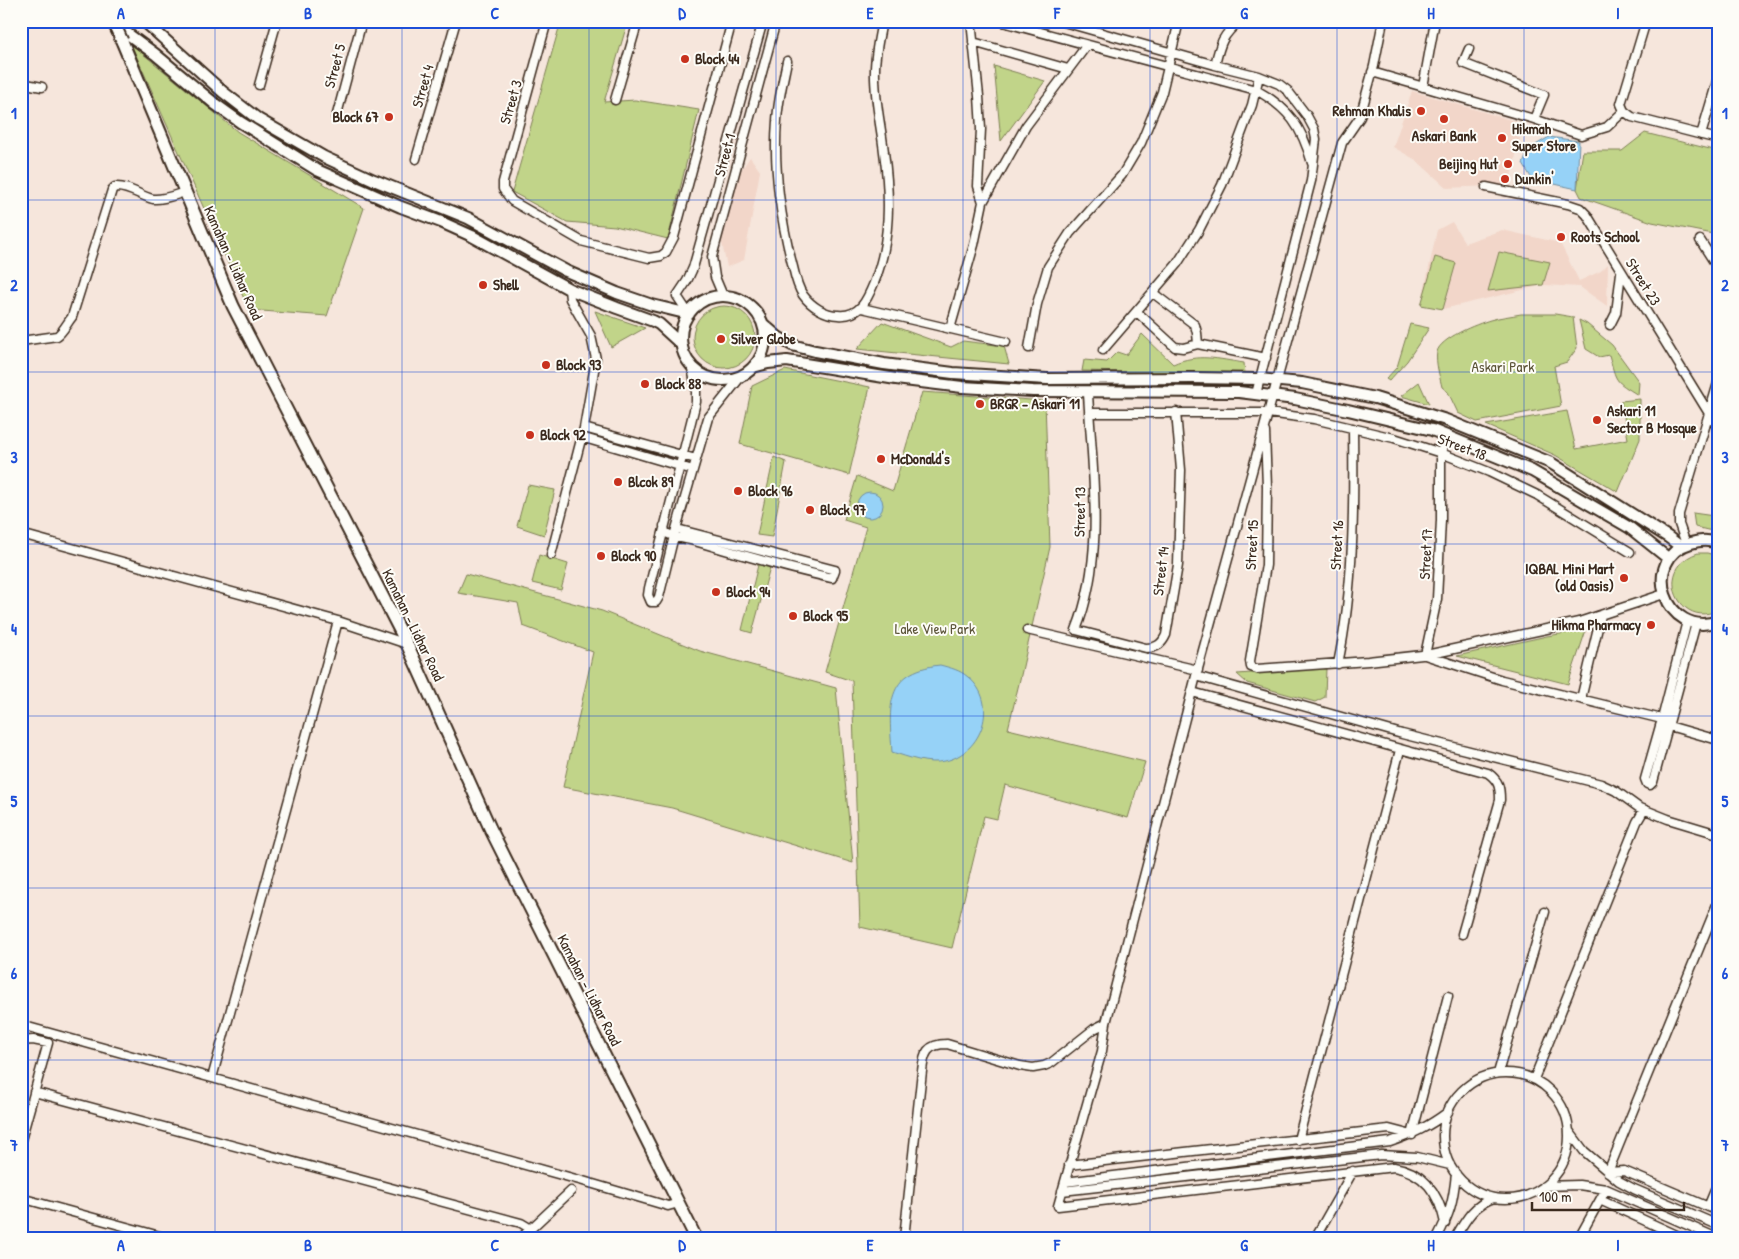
<svg xmlns="http://www.w3.org/2000/svg" width="1739" height="1259" viewBox="0 0 1739 1259" font-family="'Patrick Hand',sans-serif">
  <style>
    .built { fill: #f2d6c9 }
    .green { fill: #c1d489; stroke: #7e7f54 }
    .water { fill: #96d2f7; stroke: #728fa0 }
    .lines { fill: none; stroke-linecap: round; stroke-linejoin: round }
    .minor-casing { stroke: #3b2a1e; stroke-width: 11 }
    .tertiary-casing { stroke: #3b2a1e; stroke-width: 14 }
    .secondary-casing { stroke: #3b2a1e; stroke-width: 15 }
    .minor { stroke: #fdfcf7; stroke-width: 8 }
    .tertiary { stroke: #fdfcf7; stroke-width: 10 }
    .secondary { stroke: #fdfcf7; stroke-width: 11 }
    .secondary-bridge-casing { stroke: #3b2a1e; stroke-width: 15; stroke-linecap: butt }
    .secondary-bridge { stroke: #fdfcf7; stroke-width: 11 }
    .grid { fill: none; stroke: #1d4ed8; stroke-width: 1; stroke-opacity: 0.55 }
    .poi-dot { fill: #c8321e; stroke: #fdfcf7; stroke-width: 2 }
    .labels { text-anchor: middle; stroke-width: 4; stroke-linejoin: round; paint-order: stroke }
    .poi-label { font-size: 15px; font-weight: bold; fill: #3b2a1e; stroke: #fdfcf7; text-anchor: start }
    .street-label { font-size: 15px; fill: #3b2a1e; stroke: #fdfcf7 }
    .park-label { font-size: 15px; fill: #5c5439; stroke: #fdfcf7 }
    .neatline { fill: none; stroke: #1d4ed8; stroke-width: 2 }
    .grid-label { font-size: 16px; text-anchor: middle; font-weight: bold; fill: #1d4ed8 }
  </style>
  <rect width="100%" height="100%" fill="#f6e6dc"/>
  <filter id="ink" filterUnits="userSpaceOnUse"><feTurbulence type="fractalNoise" baseFrequency=".02" numOctaves="2"/><feDisplacementMap in="SourceGraphic" scale="10" xChannelSelector="R" yChannelSelector="G"/><feConvolveMatrix kernelMatrix="1 2 1 2 8 2 1 2 1" color-interpolation-filters="sRGB"/></filter>
  <g filter="url(#ink)">
    <!-- built -->
    <path class="built" d="M1412 91 1518 122 1520 138 1509 185 1447 188 1416 160 1393 147Z
      M750 157 760 171 744 260 727 267 721 239 739 173Z
      M1452 222 1465 243 1502 230 1560 243 1579 281 1601 271 1608 264 1607 306 1580 287 1543 285 1443 309 1421 305 1437 230Z"/>
    <!-- green -->
    <path class="green" d="M561 21H628L604 102 635 100 699 110 668 239 615 226 567 222 512 192Z
      M131 44 238 132 364 208 327 316 249 310Z
      M994 66 1045 81 1001 141Z
      M1645 133 1718 151V235L1652 222 1581 197 1577 189 1583 151H1622Z
      M1499 252 1550 262 1543 285 1488 291Z
      M1435 257 1456 263 1443 309 1421 305Z
      M693 337a31 31 0 1 1 62 0a31 31 0 1 1-62 0Z
      M595 311 645 328 611 347Z
      M1521 314H1555L1573 317 1577 348 1567 362 1554 366 1561 406 1477 422 1458 413 1448 392 1442 387C1440 378 1435 362 1437 352 1440 338 1477 324 1490 320 1500 317 1511 316 1521 314Z
      M1579 320 1587 324 1612 345 1639 382 1638 395C1614 380 1617 383 1609 355L1599 357 1586 349Z
      M882 322 951 347 963 341 1004 346 1009 364 857 349Z
      M1410 324 1429 328 1407 361 1389 381 1386 379 1397 367Z
      M1142 334 1173 364C1198 353 1218 359 1244 363L1245 374 1082 371 1084 360 1107 362 1117 352 1126 355Z
      M785 370 870 387 849 475 740 444 752 386Z
      M1419 382 1429 404 1401 396Z
      M922 392 1045 401 1050 547 1021 675 1008 729 1145 762 1128 818 1005 785 997 819 984 816 952 948 860 927 852 681 825 672 866 527 844 520 857 476 893 491Z
      M1640 399V439L1618 492 1555 455 1486 425 1567 411 1576 449 1628 439 1621 401Z
      M774 457 786 462 772 537 757 535Z
      M528 485 555 490 544 535 517 526Z
      M1693 513 1714 516 1712 531 1695 527Z
      M1698 553H1707L1718 556V610C1679 630 1652 568 1698 553Z
      M539 555 568 564 561 590 532 583Z
      M758 565 770 567 752 633 742 630Z
      M466 574 602 611 700 651 836 688 853 863 672 808 563 787 593 652 523 626 518 603 458 593Z
      M1584 630 1585 633 1568 684 1457 656 1547 636Z
      M1326 668 1325 697 1315 702 1247 683 1237 674Z"/>
    <!-- water -->
    <path class="water" d="M1549 137 1579 141 1577 189 1532 179 1523 164 1529 149Z
      M857 505a13 13 0 1 1 26 0a13 13 0 1 1-26 0Z
      M940 665C951 668 960 670 968 677 1000 703 982 753 945 761 928 765 908 757 892 752 889 708 884 671 940 665Z"/>
    <g class="lines">
      <!-- minor casing -->
      <g class="minor-casing">
        <path id="minor" d="M547 21 503 182V189L512 201 581 241 649 258 661 256 666 252 674 237 732 21
          M971 21 979 96 981 129 978 186 983 202
          M999 21 1256 90C1289 108 1302 127 1312 163
          M1060 21 1215 65 1259 76 1279 84 1288 91 1307 116 1314 129 1316 139 1311 181 1256 394
          M1646 21 1621 104 1624 111 1632 117 1718 139
          M973 42 1068 69
          M1469 49 1463 63 1544 95 1534 119
          M787 61C783 81 778 101 777 121 773 167 781 222 793 267 795 276 798 288 803 295 811 306 825 315 838 315 860 317 867 300 874 283 891 241 890 196 884 152 881 125 874 98 875 70 875 54 879 37 882 21
          M1215 65C1220 44 1222 35 1240 21
          M1372 72 1534 119 1581 135 1607 127 1624 111
          M21 83 42 87
          M259 85 277 21
          M1423 87 1435 21
          M615 100 638 21
          M336 118 362 21
          M1701 135 1718 78
          M416 159 456 21
          M1486 187 1568 204 1580 208 1587 215 1718 428
          M1700 240 1718 268
          M723 296 715 277 712 257 776 21
          M862 308 1006 342
          M1137 312 1175 347 1183 348 1198 344 1197 333 1195 325 1153 293
          M689 314 677 296 687 281 693 268 763 21
          M1610 325 1616 313 1621 273
          M950 329 974 245 983 202 1026 126 1087 45
          M21 341 57 336C63 332 67 323 72 317L112 190 115 187C129 186 140 196 153 199 164 200 175 195 185 192
          M1198 344 1266 358
          M1029 348 1037 304 1048 267 1070 233 1122 175 1141 143 1162 92 1179 21
          M1103 350 1177 264 1199 230 1222 185 1252 105 1259 76
          M691 364 696 387V402L649 588 648 595 651 602H656L659 597 674 536 708 418 743 374
          M1088 393C1092 471 1106 555 1076 630L1146 648C1157 648 1162 644 1166 635L1178 565 1181 470 1176 412
          M1089 413H1268L1314 419 1394 438 1441 453 1489 472 1537 495 1630 552
          M584 428 696 459
          M1265 432 1267 487 1266 565 1250 661 1251 667 1257 669 1368 661 1431 654 1579 622 1664 594
          M1446 435 1441 453V520L1437 599 1425 655 1502 680 1662 719 1669 726 1718 740
          M581 437 693 470
          M664 526 665 532C672 538 685 538 694 541 740 554 785 568 832 578L835 570 677 529
          M21 534 338 621
          M1686 544 1679 524V514L1718 383
          M551 555 584 428 596 359 591 336 570 299 569 289
          M1687 621 1662 719 1645 779 1647 784 1650 785 1653 782 1696 623
          M1027 630 1198 670
          M1338 664C1354 587 1354 506 1353 428
          M1196 676 1402 734 1601 784 1616 791 1638 807 1668 819 1718 834
          M1192 692 1488 773C1499 781 1500 787 1500 800L1462 934
          M1581 699 1601 615
          M1718 902 1608 1172 1624 1171 1718 1211
          M1106 1023 1102 1051 1058 1206 1394 1167C1425 1172 1439 1194 1445 1223
          M21 1025 583 1181 668 1206 679 1203
          M21 1041 33 1040 48 1043 21 1140
          M1498 1073 1545 912
          M1443 1136a63 63 0 1 1 126 0a63 63 0 1 1-126 0Z
          M212 1078 338 621 407 644
          M1534 1079 1637 822 1644 810
          M34 1092 521 1223 531 1229
          M1569 1131 1584 1151 1619 1181 1634 1189 1718 1225
          M1298 1140 1400 750
          M1069 1165 1389 1129 1412 1135 1448 996
          M1065 1182 1390 1142C1413 1134 1428 1127 1448 1112
          M1544 1186 1579 1185 1606 1189 1717 1238
          M1062 1191 1381 1155 1417 1157 1450 1165
          M21 1198 167 1238
          M1600 1200 1683 1238
          M1708 1207 1718 1183
          M521 1238 571 1191
          M904 1238 922 1071C924 1053 927 1044 947 1044L1020 1066 1033 1068 1044 1066 1051 1063 1094 1029 1106 1023 1196 676 1342 143 1360 117 1374 66 1383 21
          M1315 1238 1353 1171
          M1437 1238C1450 1213 1453 1203 1456 1174
          M1455 1238C1465 1221 1474 1204 1494 1198
          M1579 1238 1606 1189"/>
      </g>
      <!-- tertiary casing -->
      <g class="tertiary-casing">
        <path id="tertiary" d="M144 21 223 92 258 119 324 157 374 180 468 218 566 271 617 293 652 305 689 314
          M113 23 155 54 215 104 240 122 317 170 401 207 441 222 472 236 569 289 617 308 653 321 659 324 682 345
          M681 338a42 42 0 1 1 84 0a42 42 0 1 1-84 0Z
          M763 324 778 337 792 345 815 351 884 364 953 373 1047 379 1192 378 1259 379 1302 383 1375 398 1446 420 1551 463 1668 537 1681 547
          M753 367 768 363 787 361 896 379 962 387 1033 391 1239 392 1295 399 1348 410 1432 430 1532 471 1630 528 1669 559
          M1718 543C1709 540 1700 540 1691 543 1639 558 1665 640 1718 621"/>
      </g>
      <!-- secondary casing -->
      <g class="secondary-casing">
        <path id="secondary" d="M122 41 233 306 407 644 490 828 696 1238"/>
      </g>
      <!-- minor -->
      <use href="#minor" class="minor"/>
      <!-- tertiary -->
      <use href="#tertiary" class="tertiary"/>
      <!-- secondary -->
      <use href="#secondary" class="secondary"/>
      <!-- secondary-bridge casing -->
      <g class="secondary-bridge-casing">
        <path id="secondary-bridge" d="M113 21 122 41"/>
      </g>
      <!-- secondary-bridge -->
      <use href="#secondary-bridge" class="secondary-bridge"/>
    </g>
  </g>
  <!-- grid -->
  <path class="grid" d="M215 21V1238M402 21V1238M589 21V1238M776 21V1238M963 21V1238M1150 21V1238M1337 21V1238M1524 21V1238M21 200H1718M21 372H1718M21 544H1718M21 716H1718M21 888H1718M21 1060H1718"/>
  <!-- markers -->
  <g class="poi-dot">
    <circle cx="685" cy="59" r="5"/>
    <circle cx="1421" cy="111" r="5"/>
    <circle cx="389" cy="117" r="5"/>
    <circle cx="1444" cy="119" r="5"/>
    <circle cx="1502" cy="138" r="5"/>
    <circle cx="1508" cy="164" r="5"/>
    <circle cx="1505" cy="179" r="5"/>
    <circle cx="1561" cy="237" r="5"/>
    <circle cx="483" cy="285" r="5"/>
    <circle cx="721" cy="339" r="5"/>
    <circle cx="546" cy="365" r="5"/>
    <circle cx="645" cy="384" r="5"/>
    <circle cx="980" cy="404" r="5"/>
    <circle cx="1597" cy="420" r="5"/>
    <circle cx="530" cy="435" r="5"/>
    <circle cx="881" cy="459" r="5"/>
    <circle cx="618" cy="482" r="5"/>
    <circle cx="738" cy="491" r="5"/>
    <circle cx="810" cy="510" r="5"/>
    <circle cx="601" cy="556" r="5"/>
    <circle cx="1624" cy="578" r="5"/>
    <circle cx="716" cy="592" r="5"/>
    <circle cx="793" cy="616" r="5"/>
    <circle cx="1651" cy="625" r="5"/>
  </g>
  <g class="labels">
    <!-- poi labels -->
    <g class="poi-label">
      <text x="695" y="64">Block 44</text>
      <text x="1411" y="116" text-anchor="end">Rehman Khalis</text>
      <text x="379" y="122" text-anchor="end">Block 67</text>
      <text x="1512" y="134">Hikmah<tspan x="1512" dy="17">Super Store</tspan></text>
      <text x="1444" y="141" text-anchor="middle">Askari Bank</text>
      <text x="1498" y="169" text-anchor="end">Beijing Hut</text>
      <text x="1515" y="184">Dunkin'</text>
      <text x="1571" y="242">Roots School</text>
      <text x="493" y="290">Shell</text>
      <text x="731" y="344">Silver Globe</text>
      <text x="556" y="370">Block 93</text>
      <text x="655" y="389">Block 88</text>
      <text x="990" y="409">BRGR - Askari 11</text>
      <text x="1607" y="416">Askari 11<tspan x="1607" dy="17">Sector B Mosque</tspan></text>
      <text x="540" y="440">Block 92</text>
      <text x="891" y="464">McDonald's</text>
      <text x="628" y="487">Blcok 89</text>
      <text x="748" y="496">Block 96</text>
      <text x="820" y="515">Block 97</text>
      <text x="611" y="561">Block 90</text>
      <text x="1614" y="574" text-anchor="end">IQBAL Mini Mart<tspan x="1614" dy="17">(old Oasis)</tspan></text>
      <text x="726" y="597">Block 94</text>
      <text x="803" y="621">Block 95</text>
      <text x="1641" y="630" text-anchor="end">Hikma Pharmacy</text>
    </g>
    <!-- street labels -->
    <g class="street-label">
      <text transform="translate(335 66) rotate(-75)" y="5">Street 5</text>
      <text transform="translate(423 86) rotate(-74)" y="5">Street 4</text>
      <text transform="translate(511 102) rotate(-74)" y="5">Street 3</text>
      <text transform="translate(725 155) rotate(-75)" y="5">Street 1</text>
      <text transform="translate(233 263) rotate(66)" y="5">Kamahan - Lidhar Road</text>
      <text transform="translate(1643 282) rotate(58)" y="5">Street 23</text>
      <text transform="translate(1462 447) rotate(21)" y="5">Street 18</text>
      <text transform="translate(1080 512) rotate(-89)" y="5">Street 13</text>
      <text transform="translate(1252 545) rotate(-87)" y="5">Street 15</text>
      <text transform="translate(1337 545) rotate(-87)" y="5">Street 16</text>
      <text transform="translate(1426 554) rotate(-87)" y="5">Street 17</text>
      <text transform="translate(1161 571) rotate(-83)" y="5">Street 14</text>
      <text transform="translate(413 625) rotate(64)" y="5">Kamahan - Lidhar Road</text>
      <text transform="translate(589 990) rotate(63)" y="5">Kamahan - Lidhar Road</text>
    </g>
    <!-- park labels -->
    <g class="park-label">
      <text x="1503" y="372">Askari Park</text>
      <text x="935" y="634">Lake View Park</text>
    </g>
  </g>
  <!-- margin -->
  <rect width="1739" height="1259" fill="none" stroke="#fdfcf7" stroke-width="55"/>
  <!-- scale -->
  <path d="M1532 1202v8h152v-8" fill="none" stroke="#3b2a1e" stroke-width="2.5"/>
  <text x="1539" y="1202" font-size="15" fill="#3b2a1e" stroke="#fdfcf7" stroke-width="4" paint-order="stroke">100 m</text>
  <rect x="28" y="28" width="1684" height="1204" class="neatline"/>
  <g class="grid-label">
    <text x="121" y="19">A</text>
    <text x="308" y="19">B</text>
    <text x="495" y="19">C</text>
    <text x="682" y="19">D</text>
    <text x="870" y="19">E</text>
    <text x="1057" y="19">F</text>
    <text x="1244" y="19">G</text>
    <text x="1431" y="19">H</text>
    <text x="1618" y="19">I</text>
    <text x="14" y="119">1</text>
    <text x="1725" y="119">1</text>
    <text x="14" y="291">2</text>
    <text x="1725" y="291">2</text>
    <text x="14" y="463">3</text>
    <text x="1725" y="463">3</text>
    <text x="14" y="635">4</text>
    <text x="1725" y="635">4</text>
    <text x="14" y="807">5</text>
    <text x="1725" y="807">5</text>
    <text x="14" y="979">6</text>
    <text x="1725" y="979">6</text>
    <text x="14" y="1151">7</text>
    <text x="1725" y="1151">7</text>
    <text x="121" y="1251">A</text>
    <text x="308" y="1251">B</text>
    <text x="495" y="1251">C</text>
    <text x="682" y="1251">D</text>
    <text x="870" y="1251">E</text>
    <text x="1057" y="1251">F</text>
    <text x="1244" y="1251">G</text>
    <text x="1431" y="1251">H</text>
    <text x="1618" y="1251">I</text>
  </g>
</svg>
